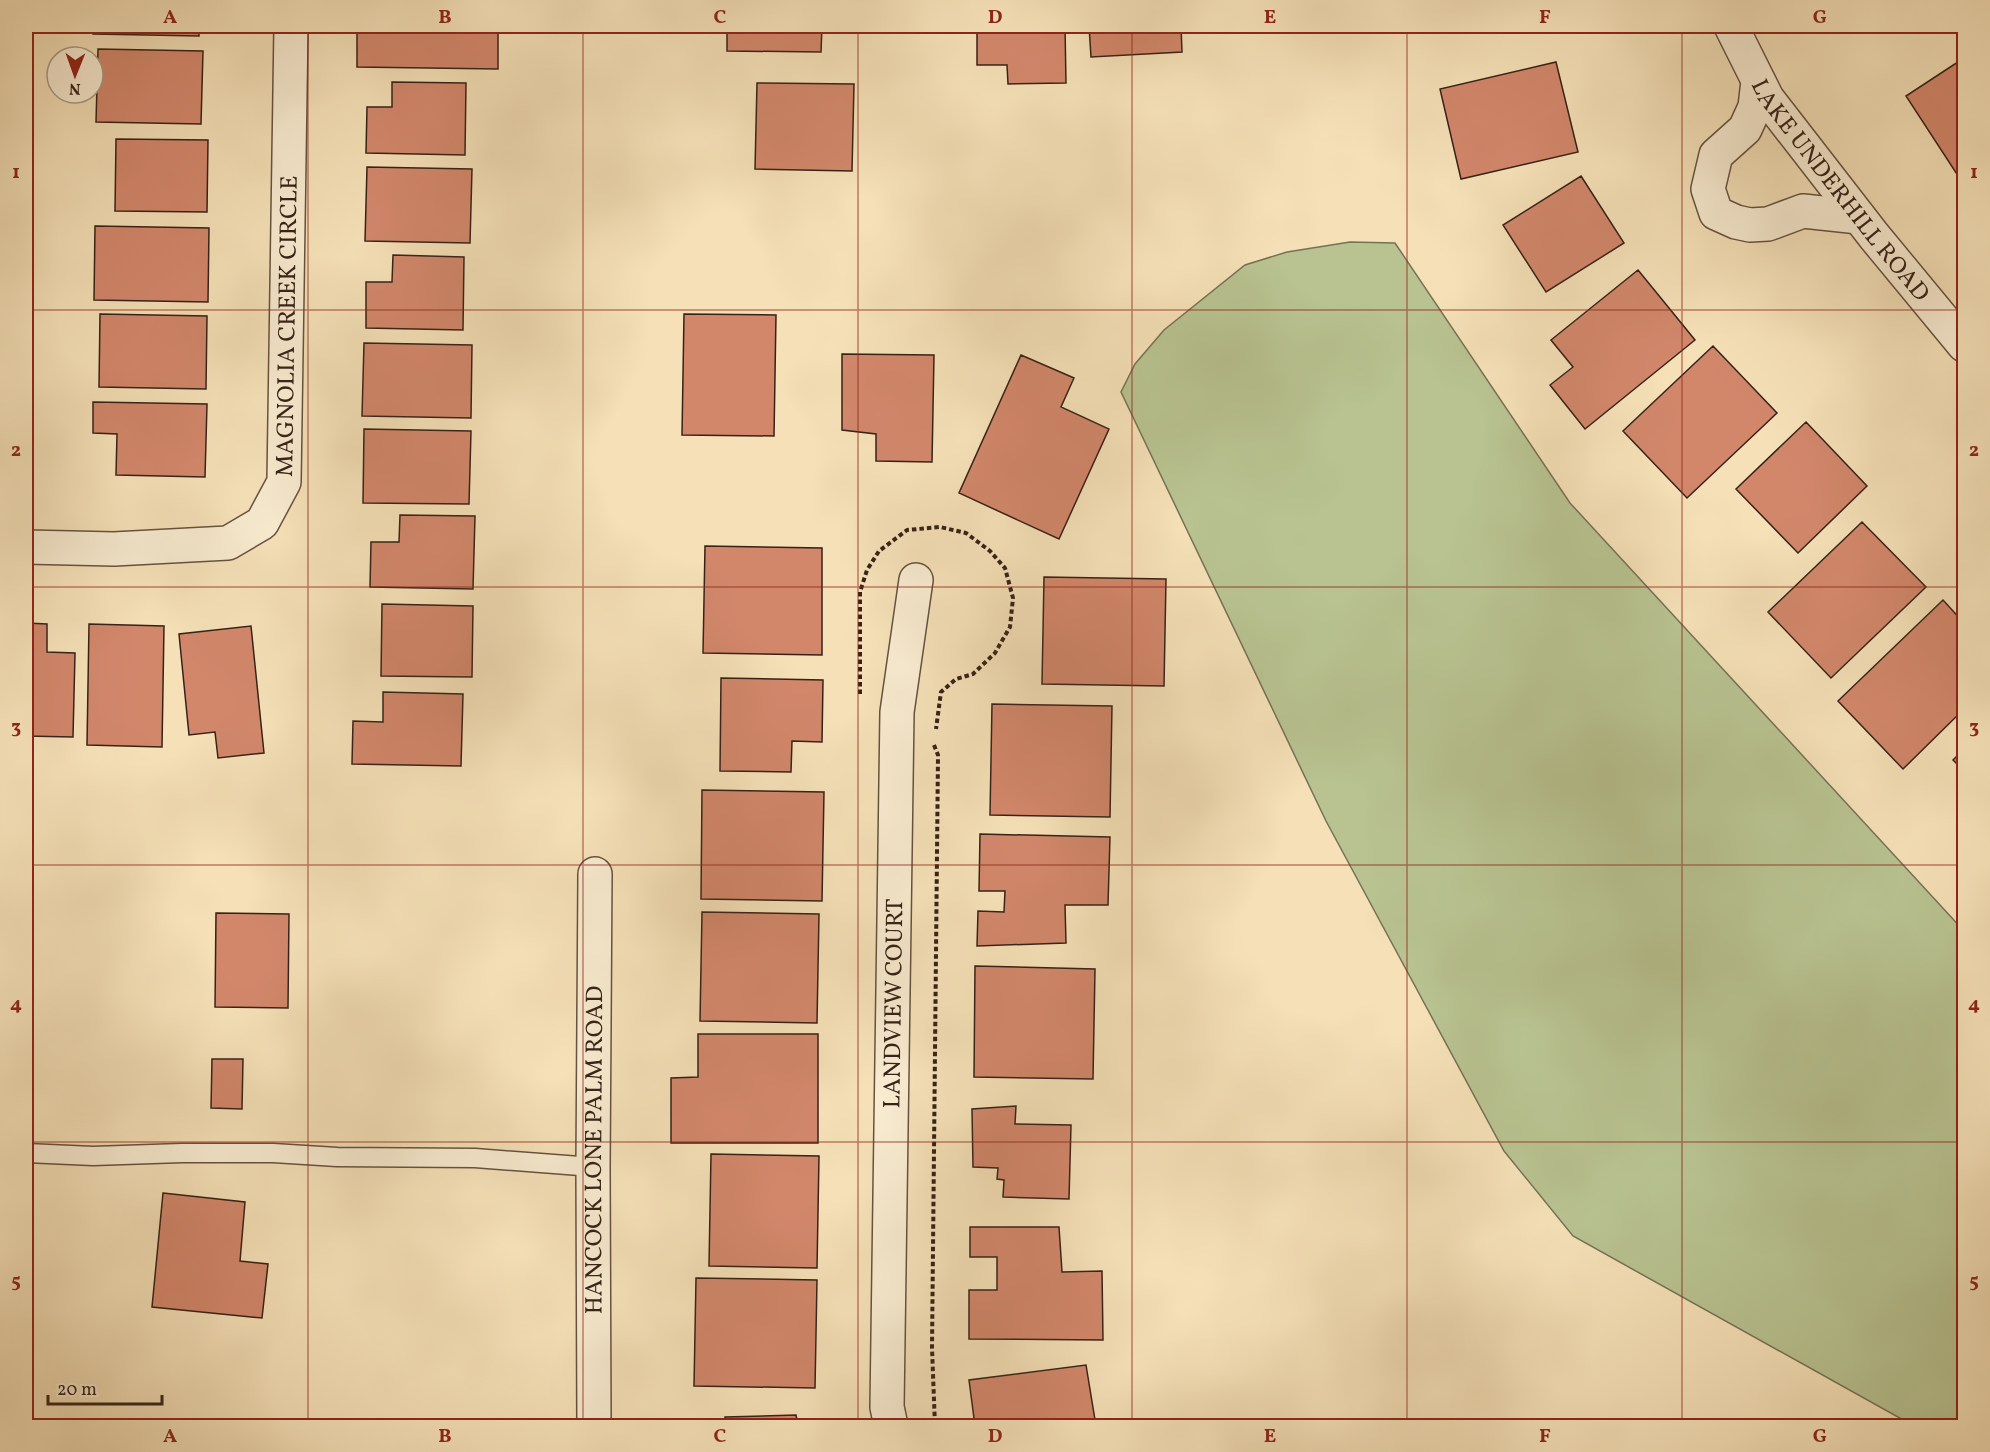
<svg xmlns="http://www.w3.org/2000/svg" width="1990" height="1452" viewBox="0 0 1990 1452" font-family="Vollkorn,serif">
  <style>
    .green { fill: #b8c391; stroke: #777254; stroke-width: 1.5 }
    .building { fill: #d2876b; stroke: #362218; stroke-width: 1.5 }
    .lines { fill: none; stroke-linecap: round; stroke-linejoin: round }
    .service-casing { stroke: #665240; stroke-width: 21 }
    .minor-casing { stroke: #665240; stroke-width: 36 }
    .tertiary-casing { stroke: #665240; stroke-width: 36 }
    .path { stroke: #362218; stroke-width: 4; stroke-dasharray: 4.5 3; stroke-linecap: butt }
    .service { stroke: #f8ebd0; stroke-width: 18 }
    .minor { stroke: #f8ebd0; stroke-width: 33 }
    .tertiary { stroke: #f8ebd0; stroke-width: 33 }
    .grid { fill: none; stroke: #8f2418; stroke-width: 1.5; stroke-opacity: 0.55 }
    .labels { text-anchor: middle; stroke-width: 6; stroke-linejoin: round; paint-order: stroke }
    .street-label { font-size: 24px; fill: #362218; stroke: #f8ebd0 }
    .neatline { fill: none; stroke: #8f2418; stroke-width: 2 }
    .grid-label { font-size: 20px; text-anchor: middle; font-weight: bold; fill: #8f2418 }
  </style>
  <rect width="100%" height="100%" fill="#f5e0b7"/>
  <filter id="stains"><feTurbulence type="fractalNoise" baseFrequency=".00333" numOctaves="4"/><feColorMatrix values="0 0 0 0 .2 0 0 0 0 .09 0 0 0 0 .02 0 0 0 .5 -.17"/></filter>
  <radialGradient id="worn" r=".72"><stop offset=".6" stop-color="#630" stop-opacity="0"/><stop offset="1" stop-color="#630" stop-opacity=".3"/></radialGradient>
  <!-- green -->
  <path class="green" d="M1350 242 1395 243 1570 503 1964 931V1426H1914L1573 1236 1504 1151 1326 821 1121 392 1135 364 1164 330 1245 265 1287 252Z"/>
  <!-- building -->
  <path class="building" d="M94 26H199V36L93 34Z
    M357 26H498V69L357 67Z
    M727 26H822L821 52 727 51Z
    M977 26H1065L1066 83 1008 84 1007 65H977Z
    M1089 26H1181L1182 52 1091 57Z
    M98 49 203 51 201 124 96 122Z
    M1964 58V185L1906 96Z
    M1556 62 1578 152 1461 179 1440 89Z
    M392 82 466 83 465 155 366 153 367 107H392Z
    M757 83 854 84 852 171 755 169Z
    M116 139 208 140 207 212 115 211Z
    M367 167 472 169 470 243 365 241Z
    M1581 176 1624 243 1546 292 1503 225Z
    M95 226 209 228 208 302 94 300Z
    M393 255 464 257 463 330 366 328V282H392Z
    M1638 270 1695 340 1585 429 1550 385 1573 367 1551 340Z
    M26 313H30L29 388H26Z
    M100 314 207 316 206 389 99 387Z
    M684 314 776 315 774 436 682 435Z
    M364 343 472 345 471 418 362 416Z
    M1713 346 1777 413 1687 498 1623 431Z
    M842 354 934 355 932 462 876 461V434L842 430Z
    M1021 355 1074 378 1061 407 1109 429 1059 539 959 493Z
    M93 402 207 404 205 477 116 475 117 434 93 433Z
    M1806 422 1867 486 1798 553 1736 489Z
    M364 429 471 431 469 504 363 503Z
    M400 515 475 516 473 589 370 587 371 542H399Z
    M1862 522 1926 587 1831 678 1768 612Z
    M705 546 822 548V655L703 653Z
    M1044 577 1166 579 1164 686 1042 684Z
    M1943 600 1964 623V709L1903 769 1838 701Z
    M382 604 473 606 472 677 381 676Z
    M26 623 47 624V652L75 653 73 737 26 736Z
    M89 624 164 626 162 747 87 745Z
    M251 626 264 753 218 758 215 732 189 735 179 634Z
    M721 678 823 680 822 742 792 741 791 772 720 771Z
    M383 692 463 694 461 766 352 764 353 721 383 722Z
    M992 704 1112 706 1110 817 990 815Z
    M1964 749V771L1953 760Z
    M702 790 824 792 822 901 701 899Z
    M980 834 1110 837 1108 905H1065L1066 943 977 946 978 911 1004 912 1005 891H979Z
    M702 912 819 914 817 1023 700 1021Z
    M216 913 289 914 288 1008 215 1007Z
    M975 966 1095 969 1093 1079 974 1077Z
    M698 1034H818V1143H671V1078L698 1077Z
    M212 1059H243L242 1109 211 1108Z
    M1016 1106 1015 1124 1071 1125 1069 1199 1003 1197 1004 1180 997 1179 998 1168 973 1167 972 1109Z
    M711 1154 819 1156 817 1268 709 1266Z
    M163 1193 245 1202 240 1261 268 1264 262 1318 152 1307Z
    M970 1227H1059L1062 1272 1102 1271 1103 1340 969 1339V1290H997V1257H970Z
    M696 1278 817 1280 815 1388 694 1386Z
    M1086 1365 1096 1426H975L969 1380Z
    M796 1415 798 1426H725V1417Z"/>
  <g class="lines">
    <!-- service casing -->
    <g class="service-casing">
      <path id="service" d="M26 1153 93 1156 182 1153H273L337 1157 475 1158 593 1167"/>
    </g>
    <!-- minor casing -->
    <g class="minor-casing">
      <g id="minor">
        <path d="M1758 81 1755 107 1745 129 1716 155 1708 189 1716 213 1736 222 1750 225 1768 224 1803 211 1859 217"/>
        <path id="s1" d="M26 547 114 549 228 543 262 523 284 482 291 26"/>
        <path id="s2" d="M594 1426 593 1167 595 874"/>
        <path id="s3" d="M891 1426 887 1407 897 712 916 580"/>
      </g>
    </g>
    <!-- tertiary casing -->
    <g class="tertiary-casing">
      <g id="tertiary">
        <path id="s4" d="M1731 26 1767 98 1874 236 1964 345"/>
      </g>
    </g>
    <!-- path -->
    <path class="path" d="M860 694V592L867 570 879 551 907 530 940 527 966 533 990 551 1005 568 1013 598 1010 627 995 653 973 674 956 679 941 692 936 729
      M934 745 938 755 932 1348 935 1426"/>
    <!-- service -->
    <use href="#service" class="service"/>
    <!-- minor -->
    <use href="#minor" class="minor"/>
    <!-- tertiary -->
    <use href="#tertiary" class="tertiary"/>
  </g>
  <!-- grid -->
  <path class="grid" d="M308 26V1426M583 26V1426M858 26V1426M1132 26V1426M1407 26V1426M1682 26V1426M26 310H1964M26 587H1964M26 865H1964M26 1142H1964"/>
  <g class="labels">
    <!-- street labels -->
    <g class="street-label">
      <text dy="8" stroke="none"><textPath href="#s4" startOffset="198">LAKE UNDERHILL ROAD</textPath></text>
      <text dy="8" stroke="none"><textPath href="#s1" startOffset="444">MAGNOLIA CREEK CIRCLE</textPath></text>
      <text dy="8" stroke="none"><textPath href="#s3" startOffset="423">LANDVIEW COURT</textPath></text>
      <text dy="8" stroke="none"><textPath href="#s2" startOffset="276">HANCOCK LONE PALM ROAD</textPath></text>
    </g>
  </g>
  <!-- margin -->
  <rect width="1990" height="1452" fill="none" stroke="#f5e0b7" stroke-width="66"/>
  <!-- north arrow -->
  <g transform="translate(75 75) rotate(181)"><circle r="28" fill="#f8ebd0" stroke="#aa9b86" stroke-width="1.5"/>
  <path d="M0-4.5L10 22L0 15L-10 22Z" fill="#8f2418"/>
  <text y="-9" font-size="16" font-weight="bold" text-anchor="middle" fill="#362218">N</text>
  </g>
  <!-- scale -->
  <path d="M48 1395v9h114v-9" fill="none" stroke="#362218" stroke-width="3"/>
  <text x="57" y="1395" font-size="18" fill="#362218" stroke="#f8ebd0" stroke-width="4.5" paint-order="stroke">20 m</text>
  <rect x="33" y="33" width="1924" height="1386" class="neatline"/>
  <g class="grid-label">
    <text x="170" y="23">A</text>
    <text x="445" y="23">B</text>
    <text x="720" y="23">C</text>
    <text x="995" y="23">D</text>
    <text x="1270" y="23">E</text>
    <text x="1545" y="23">F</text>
    <text x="1820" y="23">G</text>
    <text x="16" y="178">1</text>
    <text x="1974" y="178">1</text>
    <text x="16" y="456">2</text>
    <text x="1974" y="456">2</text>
    <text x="16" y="733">3</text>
    <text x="1974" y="733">3</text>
    <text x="16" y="1010">4</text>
    <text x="1974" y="1010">4</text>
    <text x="16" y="1287">5</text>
    <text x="1974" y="1287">5</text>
    <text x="170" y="1442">A</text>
    <text x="445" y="1442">B</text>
    <text x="720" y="1442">C</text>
    <text x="995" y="1442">D</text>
    <text x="1270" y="1442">E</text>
    <text x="1545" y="1442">F</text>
    <text x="1820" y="1442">G</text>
  </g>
  <rect width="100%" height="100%" filter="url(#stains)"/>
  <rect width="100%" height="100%" fill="url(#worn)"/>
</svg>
